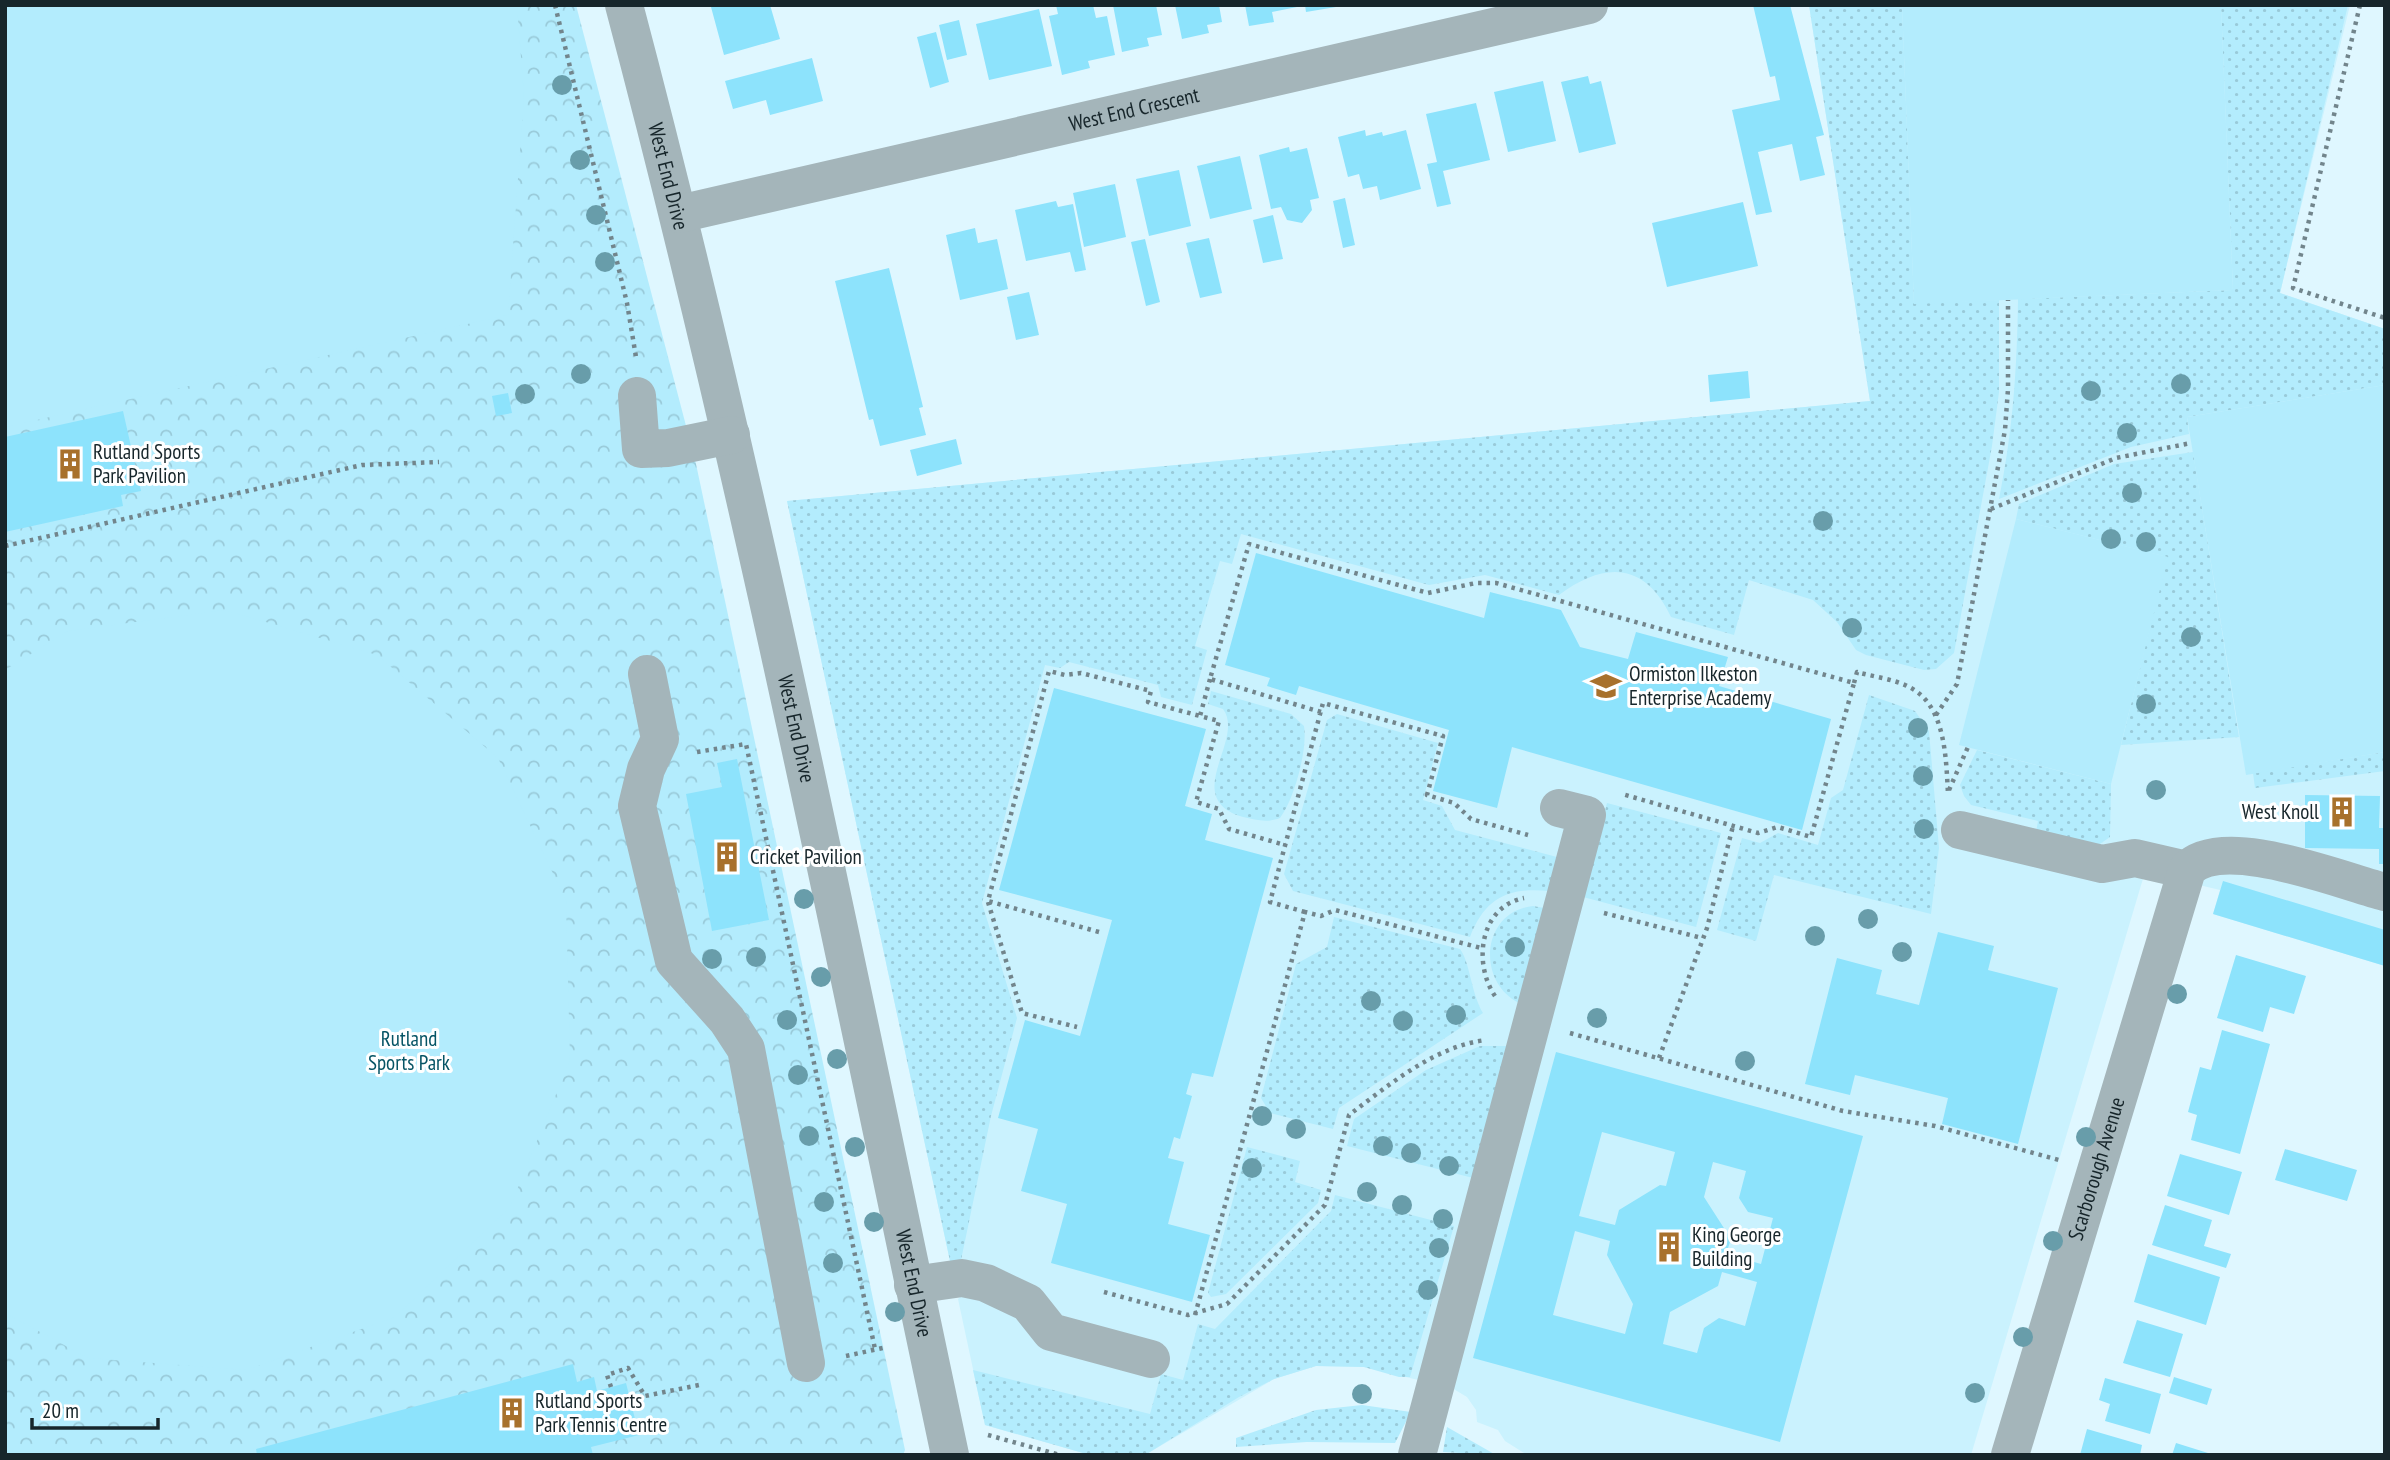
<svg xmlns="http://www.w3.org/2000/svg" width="2390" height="1460" viewBox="0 0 2390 1460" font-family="'PT Sans Narrow',sans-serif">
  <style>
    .built { fill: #caf2fe }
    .grass { fill: url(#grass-dots) }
    .park { fill: url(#park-crowns) }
    .pitch { fill: #b3ecfd }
    .building { fill: #8de3fc; fill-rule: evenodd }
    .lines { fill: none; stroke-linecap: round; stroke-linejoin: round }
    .path { stroke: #72858c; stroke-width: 4.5; stroke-dasharray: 3.5 5; stroke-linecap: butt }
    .minor { stroke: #a4b5ba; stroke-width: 38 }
    .tree { fill: #689daa }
    .labels { text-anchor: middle; stroke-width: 6; stroke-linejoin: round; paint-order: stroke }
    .street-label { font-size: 21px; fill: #17262b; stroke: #fff }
    .poi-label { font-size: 21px; fill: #17262b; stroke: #fff; text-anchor: start }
    .park-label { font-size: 21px; fill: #065465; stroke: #fff }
  </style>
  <defs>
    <pattern id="grass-dots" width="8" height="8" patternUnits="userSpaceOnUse" patternTransform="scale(1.75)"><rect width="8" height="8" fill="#b3ecfd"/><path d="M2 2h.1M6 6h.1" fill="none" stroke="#99cad9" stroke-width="1.8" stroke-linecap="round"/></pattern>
    <pattern id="park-crowns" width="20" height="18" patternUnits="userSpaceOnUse" patternTransform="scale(1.75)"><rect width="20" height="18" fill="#b3ecfd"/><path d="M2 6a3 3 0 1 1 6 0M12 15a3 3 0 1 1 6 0" fill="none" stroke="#99cad9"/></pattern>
  </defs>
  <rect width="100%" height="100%" fill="#dff7ff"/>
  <!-- built -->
  <path class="built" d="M1809 5H2350L2280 293 2385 329V966L2213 914 2220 890 2145 872 1971 1455H1527L1505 1441 1498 1430 1477 1422 1476 1410 1467 1397 1452 1388 1364 1367 1316 1366 1274 1379 1145 1455H1090L985 1425 958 1299 965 1292 950 1261 787 501 1870 401Z"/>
  <!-- grass -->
  <path class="grass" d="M1809 5H1902L1914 303 1999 300V392L1992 446 1954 653 1936 669 1924 670 1866 655 1856 650 1837 622 1813 600 1749 580 1734 635 1671 617C1645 562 1605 561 1559 595L1485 575 1429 585 1241 534 1232 564 1220 561 1195 646 1207 650 1192 705 1161 697 1158 685 1069 662 1060 668 1045 665 982 903 1017 1018 991 1116 960 1265 950 1261 787 501 1870 401Z
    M2221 5H2348L2280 293 2385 329V385L2187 417 2189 434 2131 447 1999 499C2013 430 2017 369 2018 299L2233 290Z
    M2193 452 2239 737 2121 745 2167 557 2016 519 2019 504 2114 464Z
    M1211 691 1291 714 1304 726C1308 749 1294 800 1280 818 1267 823 1256 820 1243 817 1179 798 1246 740 1223 709L1208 704Z
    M1869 695 1915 711 1929 731 1939 848 1931 914 1774 875 1756 941 1717 930 1742 838 1760 843 1778 833 1818 845 1831 798 1843 790Z
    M1337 714 1438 743 1423 800 1442 806 1455 830 1557 857 1549 891C1508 887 1485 898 1470 937L1293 891 1284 874 1327 720Z
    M1977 750 2111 784 2110 837 2097 846 2036 832 2038 821 1971 805 1964 796 1960 785Z
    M2385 752V771L2255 788 2253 773Z
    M1607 803 1721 833 1696 927 1583 897Z
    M1533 906 1544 908 1519 1003C1476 982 1481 911 1533 906Z
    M1334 917 1460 949C1470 962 1471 993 1483 1013L1339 1108 1333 1129 1270 1113 1261 1098 1296 964 1327 947Z
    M1480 1046H1510L1477 1179 1347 1146 1354 1119 1426 1070Z
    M1247 1147 1300 1161 1295 1182 1321 1190 1318 1203 1226 1294 1211 1297 1208 1293Z
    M1335 1195 1454 1226 1410 1377H1399L1364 1367 1316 1366 1274 1379 1239 1397 1145 1455H1090L985 1425 973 1370 1150 1414 1161 1374 1183 1380 1198 1324 1215 1329 1331 1211Z
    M1362 1405 1411 1412 1395 1443 1307 1442 1236 1447V1438L1316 1410Z
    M1447 1427 1496 1455 1443 1452Z"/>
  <!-- park -->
  <path class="park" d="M5 5H576L696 464 905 1450 903 1455H5Z"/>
  <!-- pitch -->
  <path class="pitch" d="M5 5H517L524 96 508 315 5 427Z
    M1902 5H2221L2233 290 1914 304Z
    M2385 385V752L2246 775 2187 417Z
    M2016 519 2168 557 2111 784 1959 745Z
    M225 610 377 655 498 758 566 901 570 1060 510 1207 395 1317 246 1370 88 1358 5 1313V670L68 631Z"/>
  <!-- building -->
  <path class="building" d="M718 5H770L780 39 724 55 711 7Z
    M1056 5H1093L1096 18 1107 16 1115 55 1088 61 1090 68 1062 75 1049 16 1058 14Z
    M1113 5H1156L1162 35 1147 38 1149 46 1122 52Z
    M1175 5H1219L1222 22 1207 25 1209 33 1182 39Z
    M1245 5H1296L1297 7 1272 12 1274 22 1249 26Z
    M1305 5H1335L1336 7 1306 12Z
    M1753 5H1790L1824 135 1816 137 1825 175 1800 181 1792 144 1758 152 1772 212 1756 215 1732 110 1780 100 1775 76 1770 77Z
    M1039 9 1052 66 989 80 976 24Z
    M959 20 967 55 947 60 939 25Z
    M936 32 949 82 930 88 917 37Z
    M812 58 823 101 770 115 766 100 733 109 725 81Z
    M1588 76 1590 84 1601 81 1616 144 1579 153 1561 82Z
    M1543 81 1556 141 1508 152 1494 92Z
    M1476 103 1490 160 1443 171 1451 204 1437 207 1427 164 1437 162 1426 114Z
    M1365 130 1366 136 1382 132 1383 136 1406 130 1421 189 1380 200 1377 186 1363 189 1359 174 1348 177 1338 137Z
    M1289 147 1290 152 1307 148 1319 198 1310 200 1312 210 1302 223 1287 220 1281 207 1271 209 1259 155Z
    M1240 156 1252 209 1210 219 1197 166Z
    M1179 170 1191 226 1149 236 1136 179Z
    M1115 184 1126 237 1084 247 1073 193Z
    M1345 198 1355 245 1343 248 1333 201Z
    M1056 201 1058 207 1073 204 1086 270 1075 272 1070 252 1026 261 1015 210Z
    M1743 202 1758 266 1667 287 1652 223Z
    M1273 215 1283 259 1263 263 1253 220Z
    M975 228 978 243 997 239 1008 289 960 300 946 235Z
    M1209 238 1222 293 1200 298 1186 243Z
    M1145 239 1160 302 1146 306 1131 242Z
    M889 268 923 407 919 408 926 435 880 446 873 419 869 420 835 281Z
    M1029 292 1039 335 1016 340 1007 297Z
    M1748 371 1750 398 1710 402 1708 375Z
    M508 393 512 413 496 416 492 396Z
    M123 411 141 491 121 495 123 506 5 532V437Z
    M956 439 962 464 917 476 910 450Z
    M1256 553 1484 618 1490 592 1561 610 1580 647 1628 659 1636 632 1728 657 1719 686 1831 719 1802 830 1512 747 1497 808 1433 791 1449 730 1299 686 1296 695 1267 686 1270 678 1225 665Z
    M1054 688 1206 729 1185 806 1212 814 1205 840 1273 858 1213 1077 1192 1073 1186 1094 1192 1096 1180 1139 1174 1137 1168 1158 1184 1162 1168 1224 1210 1235 1192 1302 1051 1263 1067 1204 1021 1191 1038 1129 998 1118 1025 1020 1080 1036 1112 920 999 890Z
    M737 759 769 920 712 931 686 794 722 787 717 763Z
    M2305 795 2380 796 2379 828H2385V864H2379V849L2305 848Z
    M2223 881 2385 930V966L2213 914Z
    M1938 932 1994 946 1988 970 2058 988 2018 1144 1942 1124 1948 1098 1855 1075 1850 1095 1805 1084 1837 958 1882 970 1876 994 1919 1005Z
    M2236 955 2306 976 2294 1014 2270 1007 2263 1032 2217 1018Z
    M2222 1030 2270 1044 2240 1154 2191 1140 2197 1115 2188 1112 2200 1067 2211 1070Z
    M1556 1052 1863 1136 1780 1442 1473 1358ZM1602 1132 1675 1152 1666 1186 1660 1185 1619 1210 1615 1225 1579 1216ZM1713 1162 1746 1171 1739 1198 1748 1212 1773 1218 1761 1264 1726 1254 1731 1239 1704 1197ZM1575 1231 1610 1241 1607 1255 1633 1304 1625 1334 1553 1315ZM1722 1272 1757 1282 1745 1326 1719 1318 1704 1328 1697 1353 1663 1344 1670 1312 1718 1286Z
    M2285 1149 2357 1170 2347 1201 2275 1180Z
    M2180 1154 2242 1172 2229 1215 2167 1196Z
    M2165 1205 2212 1220 2204 1246 2231 1254 2226 1268 2152 1245Z
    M2148 1254 2220 1277 2206 1325 2134 1302Z
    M2137 1320 2183 1334 2170 1377 2123 1363Z
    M573 1364 577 1382 594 1377 597 1391 626 1383 639 1435 591 1447 593 1455H257L256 1449Z
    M2174 1377 2212 1389 2207 1405 2169 1393Z
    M2105 1378 2161 1394 2150 1434 2105 1421 2110 1404 2099 1400Z
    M2087 1429 2142 1445 2140 1455H2080Z
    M2176 1443 2208 1453V1455H2172Z"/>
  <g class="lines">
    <!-- path -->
    <path class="path" d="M555 5 627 303 636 357
      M2360 5 2293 288 2385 318
      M1991 509 2116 458 2191 443
      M5 546 362 465 439 462
      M1210 679 1200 716 1219 721 1196 802 1219 809 1229 829 1285 845
      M1854 683 1857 672C1874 677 1894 679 1909 687 1946 705 1946 759 1948 794
      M1321 712 1210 679 1249 544 1428 593 1476 583H1496L1854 683 1811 837 1778 827 1758 833 1622 794
      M1936 715 1957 684 2005 430 2008 389V300
      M697 752 746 744 875 1349
      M1949 790 1968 747
      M988 902 1022 1013 1077 1027
      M1305 912 1270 902 1323 703 1443 736 1427 795 1454 803 1471 819 1528 835
      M1604 913 1702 938
      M1099 932 988 901 1049 671 1065 675 1081 673 1151 691 1148 702 1200 716
      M1495 996C1473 964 1479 907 1524 898
      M1570 1033 1843 1111 1935 1126 2059 1160
      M1659 1058 1707 928 1733 826
      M1104 1292 1188 1315 1227 1304 1325 1205 1349 1115C1389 1085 1435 1046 1486 1040
      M1195 1315 1305 912 1321 916 1335 910 1481 948
      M846 1356 887 1347
      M611 1387 607 1375 628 1368 645 1396 699 1385
      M988 1435 1060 1455"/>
    <!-- minor -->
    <g class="minor">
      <path id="s1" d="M624 5C751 484 847 970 950 1455"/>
      <path id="s2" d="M679 214 1589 5"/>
      <path d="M637 396 641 449 668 448 731 435"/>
      <path d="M647 674 660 739 646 769 637 806 674 961 727 1020 746 1049 806 1363"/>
      <path d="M1960 830 2102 864 2135 858 2187 870"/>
      <path d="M913 1285 962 1278 986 1283 1028 1303 1051 1332 1151 1359"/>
      <path d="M1417 1455 1587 815 1559 808"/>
      <path id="s3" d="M2010 1455 2187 870C2221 832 2339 880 2385 892"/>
    </g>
  </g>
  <!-- trees -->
  <g class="tree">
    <circle cx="562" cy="85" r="10"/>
    <circle cx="580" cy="160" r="10"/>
    <circle cx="596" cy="215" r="10"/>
    <circle cx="605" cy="262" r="10"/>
    <circle cx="581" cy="374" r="10"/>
    <circle cx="2181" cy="384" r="10"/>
    <circle cx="2091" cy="391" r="10"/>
    <circle cx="525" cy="394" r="10"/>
    <circle cx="2127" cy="433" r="10"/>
    <circle cx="2132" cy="493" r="10"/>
    <circle cx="1823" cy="521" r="10"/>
    <circle cx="2111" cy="539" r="10"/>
    <circle cx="2146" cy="542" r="10"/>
    <circle cx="1852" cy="628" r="10"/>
    <circle cx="2191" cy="637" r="10"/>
    <circle cx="2146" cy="704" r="10"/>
    <circle cx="1918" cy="728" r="10"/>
    <circle cx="1923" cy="776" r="10"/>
    <circle cx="2156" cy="790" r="10"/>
    <circle cx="1924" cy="829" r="10"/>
    <circle cx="804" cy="899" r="10"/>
    <circle cx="1868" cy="919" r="10"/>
    <circle cx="1815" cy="936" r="10"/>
    <circle cx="1515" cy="947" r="10"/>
    <circle cx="1902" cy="952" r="10"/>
    <circle cx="756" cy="957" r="10"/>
    <circle cx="712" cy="959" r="10"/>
    <circle cx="821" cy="977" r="10"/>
    <circle cx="2177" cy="994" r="10"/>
    <circle cx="1371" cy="1001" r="10"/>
    <circle cx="1456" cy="1015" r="10"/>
    <circle cx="1597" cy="1018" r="10"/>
    <circle cx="787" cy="1020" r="10"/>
    <circle cx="1403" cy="1021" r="10"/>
    <circle cx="837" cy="1059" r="10"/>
    <circle cx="1745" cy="1061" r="10"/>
    <circle cx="798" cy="1075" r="10"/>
    <circle cx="1262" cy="1116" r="10"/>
    <circle cx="1296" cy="1129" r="10"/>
    <circle cx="809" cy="1136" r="10"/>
    <circle cx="2086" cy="1137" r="10"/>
    <circle cx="1383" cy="1146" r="10"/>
    <circle cx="855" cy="1147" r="10"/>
    <circle cx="1411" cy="1153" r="10"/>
    <circle cx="1449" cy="1166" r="10"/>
    <circle cx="1252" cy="1168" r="10"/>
    <circle cx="1367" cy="1192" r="10"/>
    <circle cx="824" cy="1202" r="10"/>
    <circle cx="1402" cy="1205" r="10"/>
    <circle cx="1443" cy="1219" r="10"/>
    <circle cx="874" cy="1222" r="10"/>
    <circle cx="2053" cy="1241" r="10"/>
    <circle cx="1439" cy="1248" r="10"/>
    <circle cx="833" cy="1263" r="10"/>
    <circle cx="1428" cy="1290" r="10"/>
    <circle cx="895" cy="1312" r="10"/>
    <circle cx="2023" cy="1337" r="10"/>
    <circle cx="1975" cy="1393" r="10"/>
    <circle cx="1362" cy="1394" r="10"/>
  </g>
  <!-- icons -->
  <defs>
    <g id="building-bare" transform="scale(2.415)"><path d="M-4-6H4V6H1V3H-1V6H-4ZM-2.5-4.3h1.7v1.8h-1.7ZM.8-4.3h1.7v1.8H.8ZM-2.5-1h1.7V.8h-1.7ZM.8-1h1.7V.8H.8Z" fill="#a8712c" stroke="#fff" stroke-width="2.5" paint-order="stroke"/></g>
    <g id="school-bare" transform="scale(2.415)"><path d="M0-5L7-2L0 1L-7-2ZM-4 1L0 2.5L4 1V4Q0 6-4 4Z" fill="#a8712c" stroke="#fff" stroke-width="2.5" paint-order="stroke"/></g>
  </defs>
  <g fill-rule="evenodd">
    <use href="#building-bare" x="70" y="464"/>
    <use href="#school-bare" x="1606" y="686"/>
    <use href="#building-bare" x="2342" y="812"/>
    <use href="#building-bare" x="727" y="857"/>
    <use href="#building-bare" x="1669" y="1247"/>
    <use href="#building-bare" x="512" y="1413"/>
  </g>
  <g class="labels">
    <!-- street labels -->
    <g class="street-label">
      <text dy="7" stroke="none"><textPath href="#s2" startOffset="467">West End Crescent</textPath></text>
      <text dy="7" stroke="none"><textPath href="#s1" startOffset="177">West End Drive</textPath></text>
      <text dy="7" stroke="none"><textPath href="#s1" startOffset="744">West End Drive</textPath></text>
      <text dy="7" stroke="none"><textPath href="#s3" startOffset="299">Scarborough Avenue</textPath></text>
      <text dy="7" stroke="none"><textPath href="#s1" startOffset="1311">West End Drive</textPath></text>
    </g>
    <!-- poi labels -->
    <g class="poi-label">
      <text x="93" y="459">Rutland Sports<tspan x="93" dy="24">Park Pavilion</tspan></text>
      <text x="1629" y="681">Ormiston Ilkeston<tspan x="1629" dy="24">Enterprise Academy</tspan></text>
      <text x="2319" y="819" text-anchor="end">West Knoll</text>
      <text x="750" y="864">Cricket Pavilion</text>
      <text x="1692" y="1242">King George<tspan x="1692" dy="24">Building</tspan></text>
      <text x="535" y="1408">Rutland Sports<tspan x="535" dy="24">Park Tennis Centre</tspan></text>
    </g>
    <!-- park labels -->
    <g class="park-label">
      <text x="409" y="1046">Rutland<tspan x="409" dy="24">Sports Park</tspan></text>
    </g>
  </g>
  <!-- border -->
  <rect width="2390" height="1460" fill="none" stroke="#17262b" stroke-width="14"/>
  <!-- scale -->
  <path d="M32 1418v10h126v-10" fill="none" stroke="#17262b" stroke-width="3.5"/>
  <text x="42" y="1418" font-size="21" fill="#17262b" stroke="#ffffff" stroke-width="5" paint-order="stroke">20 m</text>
</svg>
